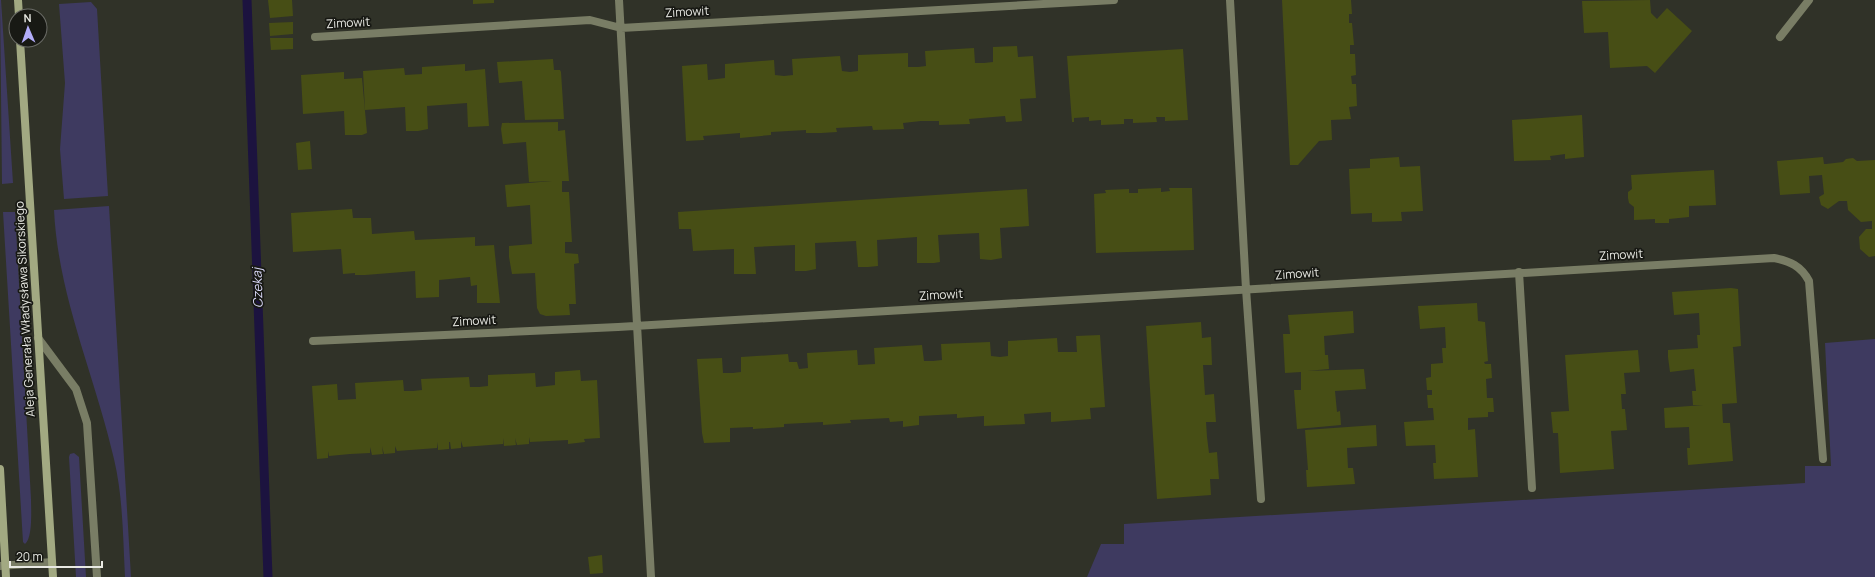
<svg xmlns="http://www.w3.org/2000/svg" width="1875" height="577" viewBox="0 0 1875 577" font-family="Manrope,sans-serif">
  <style>
    .green { fill: #3e3a60 }
    .lines { fill: none; stroke-linecap: round; stroke-linejoin: round }
    .stream { stroke: #1c133f; stroke-width: 9 }
    .building { fill: #474e15 }
    .service { stroke: #797d65; stroke-width: 8 }
    .minor { stroke: #797d65; stroke-width: 8 }
    .secondary { stroke: #a2a982; stroke-width: 8 }
    .labels { text-anchor: middle; stroke-width: 3.5; stroke-linejoin: round; paint-order: stroke }
    .street-label { font-size: 12px; fill: #e8e9e3; stroke: #181914 }
    .water-label { font-size: 13px; font-style: italic; fill: #d9d8f8; stroke: #181914 }
  </style>
  <rect width="100%" height="100%" fill="#303228"/>
  <!-- green -->
  <path class="green" d="M0 0H1L13 183 2 184Z
    M91 2 97 9 108 196 64 199 60 149 65 83 59 4Z
    M109 206 131 577H125C123 538 123 497 114 459 95 376 58 296 54 210Z
    M3 212H15L31 499C31 509 33 538 25 544L23 542Z
    M1875 339V577H1087L1101 544H1124V524L1805 483V466H1831L1825 343Z
    M74 453 79 457 86 577H76L69 457 70 454Z"/>
  <g class="lines">
    <!-- stream -->
    <path class="stream" d="M247 0 268 577"/>
  </g>
  <!-- building -->
  <path class="building" d="M268 0H292L293 16 270 18Z
    M473 0H494V3L473 4Z
    M1282 0H1351L1352 14H1349V23H1352L1354 45H1350V54H1355L1356 75 1351 76 1352 84H1356L1357 106 1349 107 1351 119 1331 120 1332 140 1319 141 1298 165H1290Z
    M1650 0 1651 13 1657 19 1667 8 1692 31 1655 73 1647 66 1610 68 1608 32 1584 33 1582 1Z
    M293 22V34L270 36 269 23Z
    M270 38H293V49L271 50Z
    M1017 46 1018 57 1033 56 1036 98 1020 99 1022 121 1006 122 1005 116 969 119 970 124 939 125V121H921L903 123 904 129 873 130 872 126 836 128 837 132 821 133H806V130L771 132V135L740 138V133L703 136 704 140 686 141 682 66 707 64 708 80 725 78V64L774 60 775 75 784 76 793 75 792 59 840 56 842 71 850 72 858 71V55L908 53V67H918L926 66 925 51 974 48 975 63H984L993 62V47Z
    M1183 49 1188 120 1165 121V117H1156L1157 122 1133 123V119H1124V124H1123L1101 125V120L1089 121V117L1074 118V122H1072L1067 56Z
    M553 59 554 70H560L561 72 564 119 525 120 522 81 499 83 497 62Z
    M465 64V71L485 69 489 126 468 127 467 103 427 106 428 129 418 131H406L405 107 365 110 363 71 404 68 405 75 422 74V67Z
    M344 72V79L362 78 367 133 362 135H345L344 111 303 114 301 75Z
    M1582 115 1584 157 1565 159V154L1558 155 1550 156 1551 160 1514 161 1512 120Z
    M558 122V131L565 130 569 181H562V192H569L572 242H565V253L578 254 579 263 574 264 576 304H569L570 315 546 316 540 314 537 308 535 273 512 274 509 257V246L532 244 530 205 507 207 505 185 552 181 529 182 526 142 503 144 501 129 502 123Z
    M310 141 312 169 298 170 296 143Z
    M1399 157 1400 167 1420 166 1423 211 1401 212 1402 221 1372 222V213L1351 214 1349 169 1370 168V159Z
    M1823 157 1824 164H1826L1843 162 1846 159 1853 158 1857 161 1875 160V256L1869 257 1860 249 1859 237 1866 229H1872V221L1861 222 1848 210 1847 201H1839L1828 209 1821 205 1819 197 1824 194 1822 175 1809 176 1810 193 1780 195 1777 161Z
    M1714 170 1716 205 1689 206V217L1669 219V223H1655V219L1634 220V207L1629 203 1628 198V192L1632 189 1631 175Z
    M1161 188V192L1170 191 1169 188H1192L1194 250 1096 253 1094 194 1106 193 1105 190 1129 189V193H1138V189Z
    M1027 189 1029 226 1000 228 1002 258 991 260 980 259 979 233 938 235 940 262 934 263H917V237L877 240 878 266 868 267H858L856 241 815 243 816 269 806 271H795V245L754 247 756 274H734V249L693 251 691 229H679L678 212Z
    M352 209 353 218H371L372 234 414 231 415 240 475 237V246L494 245 500 303H477V285L471 286 470 277 439 280V297L416 298 415 271 365 275H355V273L343 274 341 249 293 252 291 213Z
    M1731 288 1738 289 1741 346 1726 348 1733 347 1737 403 1722 404 1723 423H1730L1733 461 1688 465 1687 448H1690L1689 427 1665 428 1664 408 1703 405H1693L1692 391H1696L1694 369 1670 372 1668 357V350L1698 348 1697 335H1700L1699 313 1674 315 1672 292Z
    M1477 303 1478 321 1485 322 1488 361 1484 362 1485 364H1491L1492 378 1486 379 1487 398H1493L1494 412H1488V417L1468 418V430L1475 429 1478 477 1434 479 1433 463H1436L1435 445 1406 446 1404 422 1434 420 1433 408H1428L1427 395H1432V390H1427L1426 378 1431 377V364L1443 363 1442 348H1446L1445 327 1420 329 1418 306Z
    M1353 311 1354 333 1324 336 1325 355H1328L1329 369 1307 371 1364 369 1366 389 1335 391 1337 412 1340 411 1341 425 1297 429 1294 390H1301V372L1285 373 1283 334H1290L1288 315Z
    M1201 322 1202 338 1211 337 1212 365H1203L1205 395 1214 394 1216 422H1206L1207 437 1209 453 1217 452 1219 479H1210L1211 495 1157 499 1146 326Z
    M1100 335 1105 407 1090 408 1091 419 1051 422V412L1024 414 1025 424 984 426V416L957 418V414L919 416V425L903 427V421L890 422 889 418 850 420 851 423 823 425V422L784 424V427L753 429V427L730 428V442L704 443 702 433 697 359 722 358 723 373H733L741 372V357L788 354 789 362H797L799 369 808 368 807 353 857 350 858 365 875 364 874 348 922 345 924 361H933L942 360 941 344 990 342 991 356 1000 357 1008 356V341L1057 338 1058 352H1077L1076 336Z
    M1638 350 1640 372 1624 373 1626 394H1621L1622 409H1625L1627 430 1611 431 1614 469 1560 473 1558 433H1553L1551 412 1569 411 1565 355Z
    M580 370 581 381 597 380 600 438 584 439 585 442 568 444V440L530 442 529 437V444L517 445 515 438 516 445 504 446 503 438V444L463 447 461 441V448L451 449 450 442H449V449L438 450V442L437 448 397 451 395 446V453L384 454 382 446 383 454 372 455 370 447V453L350 454 329 456 328 451V458L317 459 312 386 337 384 338 400 356 399 355 383 403 380 404 391H413L422 390 421 379 469 377 470 387H479L488 386V375L535 373 536 387 546 386 555 385V372Z
    M1376 425 1377 446 1347 448 1348 468H1353L1355 484 1307 487 1306 470H1308L1305 430Z
    M602 555 603 573 590 574 588 557Z"/>
  <g class="lines">
    <!-- service -->
    <path class="service" d="M1519 272 1532 488
      M1246 289 1261 499
      M38 338 76 389 87 423 97 577"/>
    <!-- minor -->
    <path class="minor" d="M619 0 651 577
      M1230 0 1246 289
      M315 37 590 20 621 28 1114 0
      M1780 37 1809 0
      M313 341 618 327 1774 258C1790 261 1801 266 1809 281L1823 459
      M0 566 52 562"/>
    <!-- secondary -->
    <path class="secondary" d="M18 0 19 16
      M20 40 53 577
      M0 469 6 577"/>
  </g>
  <g class="labels">
    <!-- street labels -->
    <g class="street-label">
      <text transform="translate(687 12) rotate(-3)" y="4">Zimowit</text>
      <text transform="translate(348 23) rotate(-3)" y="4">Zimowit</text>
      <text transform="translate(1621 255) rotate(-3)" y="4">Zimowit</text>
      <text transform="translate(1297 274) rotate(-4)" y="4">Zimowit</text>
      <text transform="translate(941 295) rotate(-3)" y="4">Zimowit</text>
      <text transform="translate(25 309) rotate(-93)" y="4">Aleja Generała Władysława Sikorskiego</text>
      <text transform="translate(474 321) rotate(-3)" y="4">Zimowit</text>
    </g>
    <!-- water labels -->
    <g class="water-label">
      <text transform="translate(257 288) rotate(-92)" y="5">Czekaj</text>
    </g>
  </g>
  <!-- north arrow -->
  <g transform="translate(28 28) rotate(358)"><circle r="19" fill="#181914" stroke="#6b6c67"/>
  <path d="M0-3L7 15L0 10L-7 15Z" fill="#b3adf9"/>
  <text y="-6" font-size="11" font-weight="bold" text-anchor="middle" fill="#e8e9e3">N</text>
  </g>
  <!-- scale -->
  <path d="M10 561v6h92v-6" fill="none" stroke="#e8e9e3" stroke-width="2"/>
  <text x="16" y="561" font-size="12" fill="#e8e9e3" stroke="#181914" stroke-width="3" paint-order="stroke">20 m</text>
</svg>
